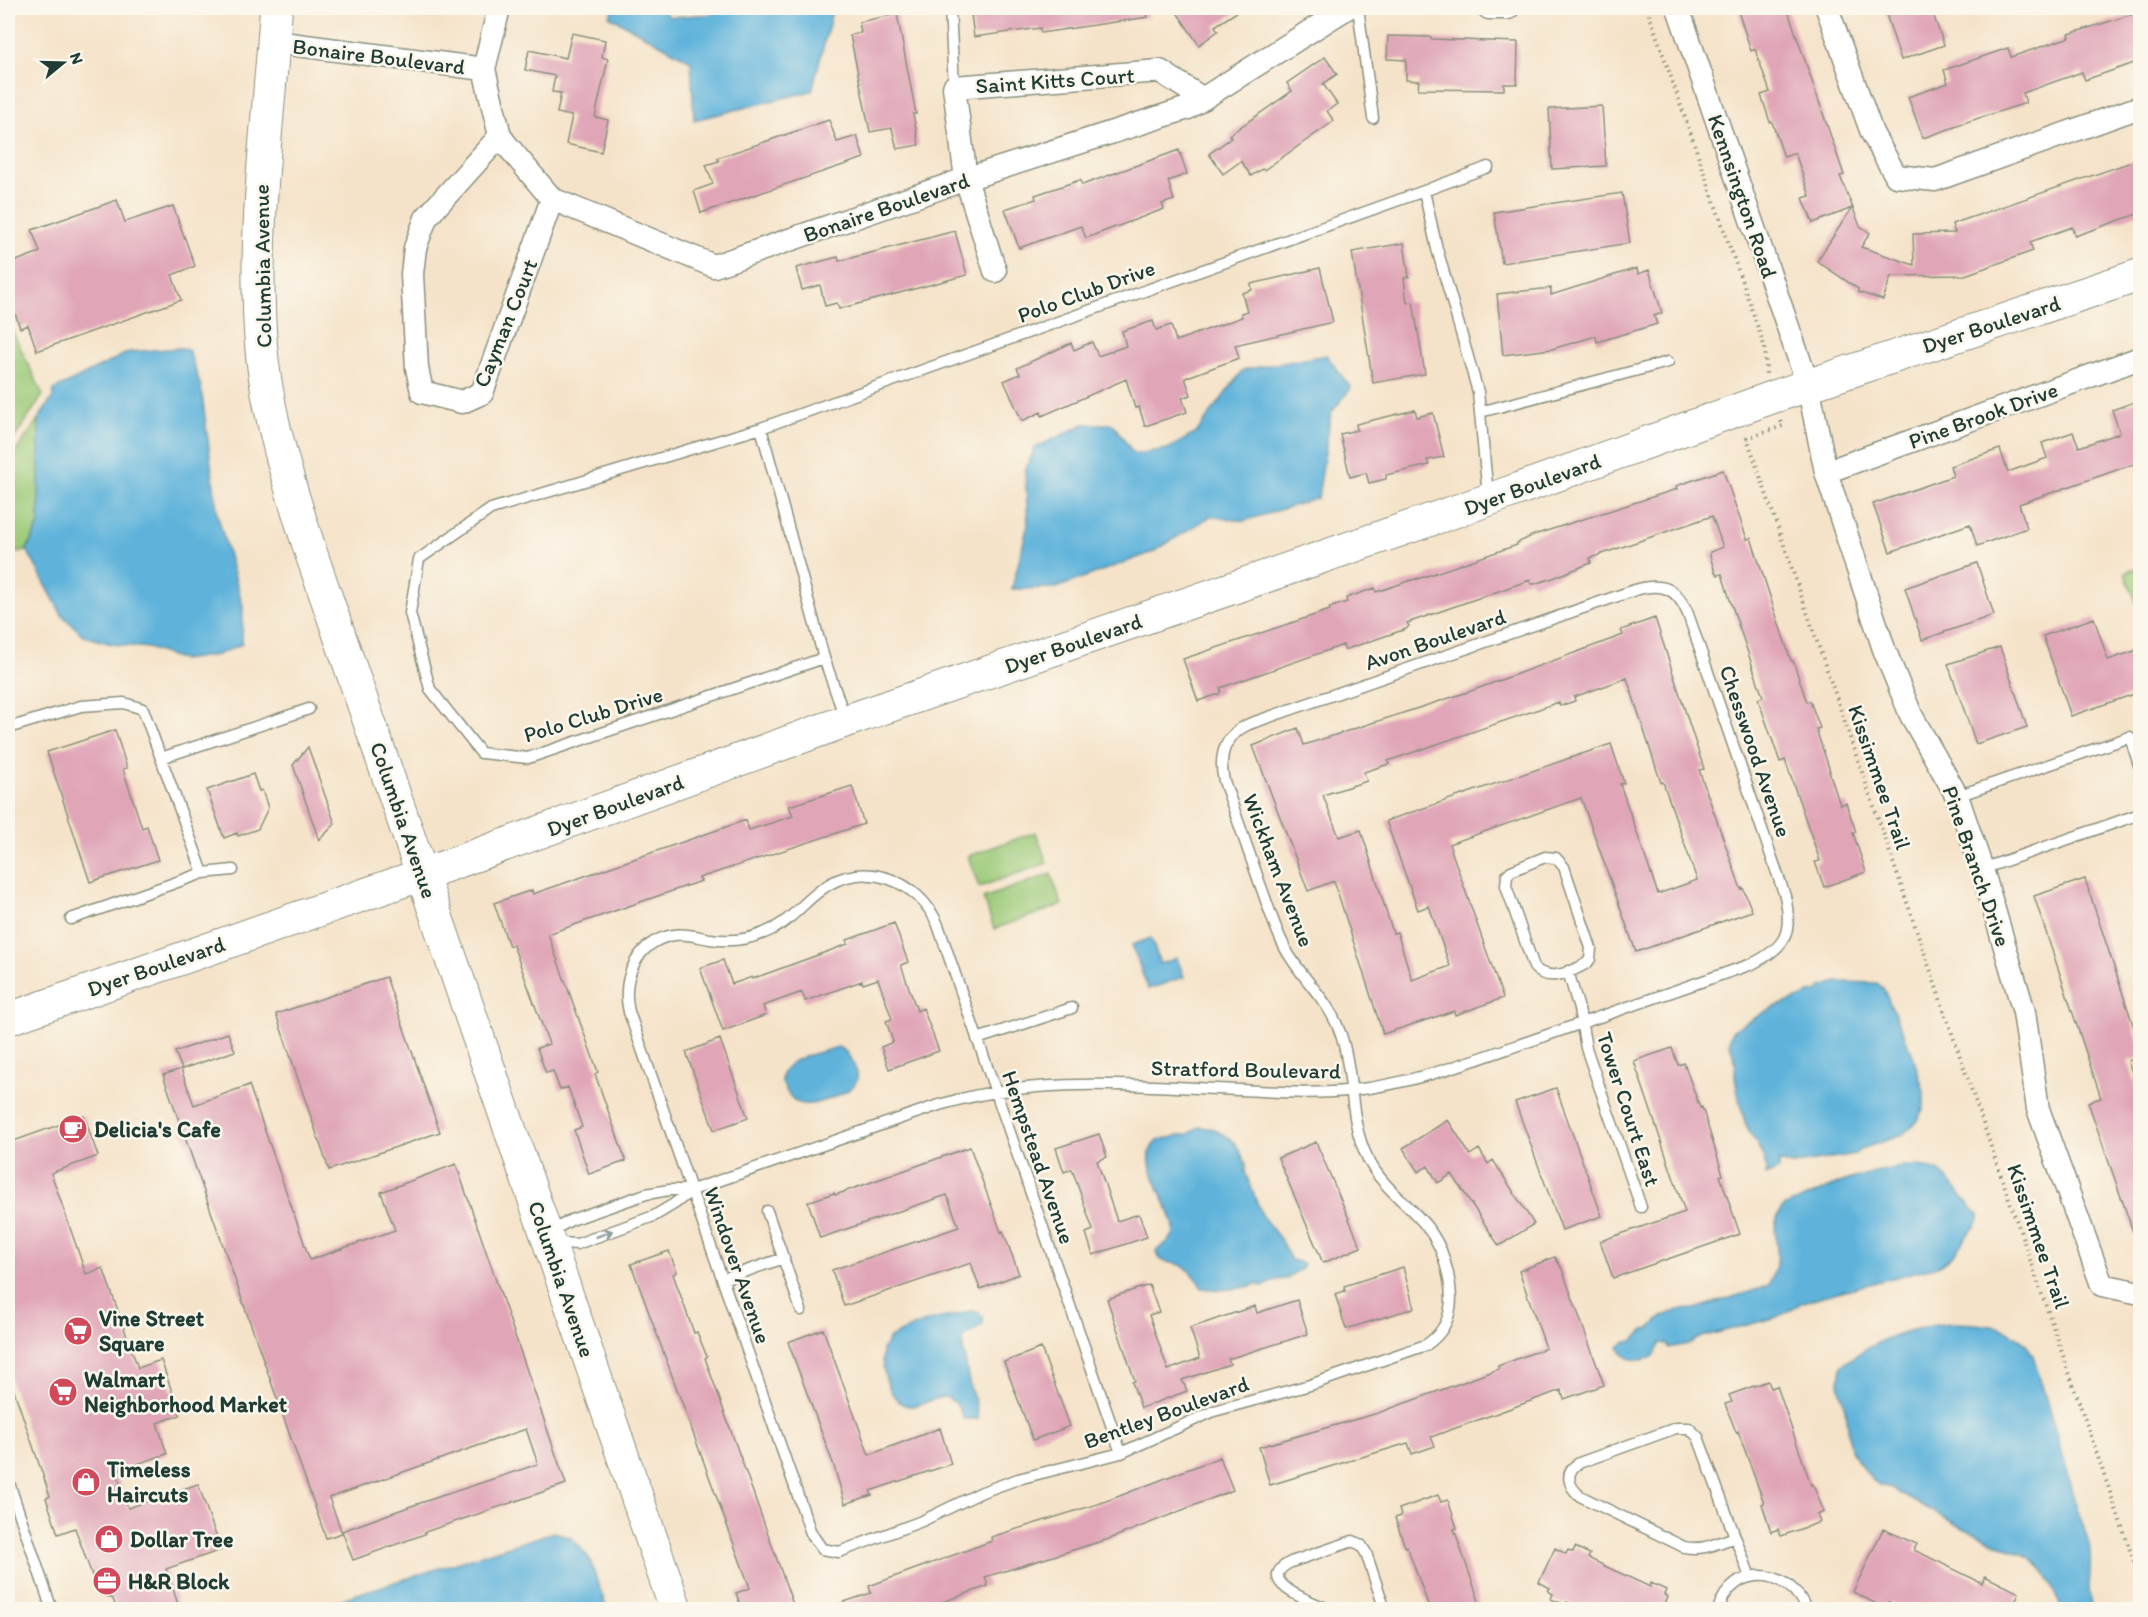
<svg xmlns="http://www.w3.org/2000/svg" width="2148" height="1617" viewBox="0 0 2148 1617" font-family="Itim,sans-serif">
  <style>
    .green { fill: #9bc977; stroke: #5d8356; stroke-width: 1.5 }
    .water { fill: #5fb3db; stroke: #3f7888; stroke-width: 1.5 }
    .building { fill: #e0a6b8; fill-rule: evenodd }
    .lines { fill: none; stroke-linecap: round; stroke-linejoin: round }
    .lane-casing { stroke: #8a907e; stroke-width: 13 }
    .street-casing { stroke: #8a907e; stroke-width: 25 }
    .secondary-casing { stroke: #8a907e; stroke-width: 34 }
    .path { stroke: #8a907e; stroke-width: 4; stroke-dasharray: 1.5 4.5; stroke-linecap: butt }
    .lane { stroke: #fff; stroke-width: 10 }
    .street { stroke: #fff; stroke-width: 22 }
    .secondary { stroke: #fff; stroke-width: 32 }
    .oneway { stroke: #8f9e9a }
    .labels { text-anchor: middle; stroke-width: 5; stroke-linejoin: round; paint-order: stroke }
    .street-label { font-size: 22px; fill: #1f3d34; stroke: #fbf7ec }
    .poi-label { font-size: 22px; font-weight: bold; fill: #1f3d34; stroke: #fbf7ec; text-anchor: start }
  </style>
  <rect width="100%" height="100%" fill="#fbf7ec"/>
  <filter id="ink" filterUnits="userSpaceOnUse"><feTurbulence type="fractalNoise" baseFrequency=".0167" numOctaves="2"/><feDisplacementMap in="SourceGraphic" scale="12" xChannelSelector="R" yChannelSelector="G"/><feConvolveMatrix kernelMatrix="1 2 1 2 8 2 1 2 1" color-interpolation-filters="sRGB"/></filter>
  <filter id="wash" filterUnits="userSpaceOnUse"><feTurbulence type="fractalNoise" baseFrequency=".008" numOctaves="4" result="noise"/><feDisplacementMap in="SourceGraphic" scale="24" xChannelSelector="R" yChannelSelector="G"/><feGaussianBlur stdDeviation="1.35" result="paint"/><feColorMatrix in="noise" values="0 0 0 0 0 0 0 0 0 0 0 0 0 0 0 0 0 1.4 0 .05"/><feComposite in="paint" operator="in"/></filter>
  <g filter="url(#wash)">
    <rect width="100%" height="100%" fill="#f5e3c9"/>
    <!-- green -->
    <path class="green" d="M8 322 43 395 8 448Z
      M39 418V525L26 551 8 554V459L15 453Z
      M2140 567V603L2137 604 2125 573Z
      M1036 832 1047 863 979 887 968 856Z
      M1051 874 1062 905 994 929 983 898Z"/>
    <!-- water -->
    <path class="water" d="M615 8H661L670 17 711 14 718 8H833L812 91 694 120 691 61 609 16Z
      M182 348 189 351 201 387 218 517 243 606 242 644 217 655 182 660 148 648 112 644 84 636 62 615 27 550 39 525V418L53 397 54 390 129 352Z
      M1326 355 1351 388 1331 413 1318 498 1244 521 1211 516 1153 552 1056 588 1012 589 1028 524 1025 471 1035 448 1084 424H1113L1134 454 1168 449 1196 433 1243 370Z
      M1151 938 1160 964 1177 958 1184 977 1148 989 1132 945Z
      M1837 982 1877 983 1883 988 1912 1053 1924 1092V1107L1917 1121 1902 1135 1861 1149 1855 1154 1791 1165 1779 1161V1170L1765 1176C1770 1159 1753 1140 1746 1125 1742 1113 1736 1088 1735 1075 1735 1070 1736 1066 1735 1061 1733 1049 1725 1042 1733 1030L1772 1008 1805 996 1809 993 1818 992 1822 987Z
      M838 1047C846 1050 847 1053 851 1060 854 1066 860 1074 856 1082 852 1090 841 1094 834 1097 807 1108 793 1110 781 1080 783 1056 818 1054 838 1047Z
      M1199 1127 1215 1129C1219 1134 1223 1133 1228 1137 1235 1141 1243 1155 1244 1162L1246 1163 1245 1172 1263 1217 1280 1239 1291 1260 1303 1263V1268L1289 1276 1287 1279C1276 1279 1272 1281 1263 1287L1257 1284C1238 1290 1223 1291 1202 1288 1198 1280 1188 1267 1178 1264 1167 1261 1161 1265 1156 1251 1162 1245 1174 1240 1174 1230 1175 1210 1134 1161 1156 1142 1159 1139 1164 1139 1169 1138 1176 1136 1180 1134 1187 1135Z
      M1908 1166C1947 1165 1945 1180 1969 1204 1972 1208 1974 1211 1979 1214 1980 1226 1971 1229 1965 1238 1957 1251 1952 1258 1938 1266L1819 1297 1801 1303 1778 1317 1701 1337 1688 1344 1669 1348 1667 1344 1661 1343 1654 1356C1642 1362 1623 1362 1619 1347L1624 1343 1633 1341 1644 1330 1649 1329 1662 1317 1678 1310 1695 1309 1768 1286C1771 1279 1776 1270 1777 1263 1780 1243 1768 1227 1783 1207L1842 1182 1874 1172Z
      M970 1311 979 1312 983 1317V1324L965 1337 962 1343 970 1388 976 1404 978 1419H964L956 1403 946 1397C934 1397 921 1407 909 1406 888 1403 881 1366 882 1349L886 1346 888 1339C903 1331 920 1323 937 1319 949 1316 959 1316 970 1311Z
      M1950 1323C1984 1324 2014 1322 2033 1355L2068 1473C2071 1498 2083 1521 2089 1545 2094 1569 2085 1585 2092 1609H2062L2044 1571 2031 1558 1961 1527 1888 1487 1879 1485 1871 1479 1850 1450 1847 1418 1839 1383 1841 1366C1877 1338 1905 1329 1950 1323Z
      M554 1532 572 1538 589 1558 607 1609H316L354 1595Z"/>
    <g id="blocks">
      <!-- building -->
      <path class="building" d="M991 8H1147L1148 17 1041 33 1040 28 974 37 971 14 992 10Z
        M1174 8H1243L1215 26 1218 31 1199 45Z
        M1737 8H1787L1844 175 1840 176 1860 226 1870 233 1861 247 1914 265 1913 234 1955 233 1952 224 2140 159V213L2075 236 2072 227 2030 242 2033 251 1965 275 1891 276 1883 300 1858 292V289L1817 261 1852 208 1813 223 1803 198 1810 196 1795 153 1784 157 1772 122H1770L1761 95 1770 92 1755 49 1751 51Z
        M1884 8H1931L1944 45 1901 60Z
        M2140 12V61L2085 80 2082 72 2023 93 2026 103 1954 126 1955 127 1923 138 1908 97 1948 83 1944 70 2008 48 2011 57 2070 37 2069 34Z
        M897 14 916 114H913L919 145 897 149 892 128 870 132 850 35 861 33 859 22Z
        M572 33 605 40 602 57 608 59 595 117 608 120 601 152 566 144 572 116 557 113 561 93 552 92 555 76 525 70 529 50 566 58Z
        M1388 36 1431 37V39L1518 42 1517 84H1504V90L1418 89 1419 81 1406 80V60L1387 59Z
        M1325 57 1337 74 1323 84 1337 104 1327 111 1334 121 1264 170 1262 169 1251 176 1241 161 1223 174 1209 154 1231 138 1229 135 1292 91 1287 83Z
        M1602 106 1606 166 1552 169 1549 109Z
        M829 120 837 142 857 136 864 158 701 213 694 191 713 184 706 165 719 161 717 158Z
        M1179 150 1187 174 1168 181 1174 200 1162 204 1164 209 1086 238 1081 226 1019 248 1005 209 1036 199 1035 195 1080 180 1082 185Z
        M1622 193 1630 243 1502 263 1494 212Z
        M117 200 125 222 173 206 195 266 172 275 181 300 37 351 28 325 20 328 8 293V264L40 252 32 230Z
        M955 231 967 275 839 309 837 303 825 306 820 285 802 290 796 268 838 257 839 261Z
        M1404 243 1409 277 1404 278 1407 303 1413 302 1425 374 1373 383 1352 252Z
        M1320 268 1333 322 1235 345 1239 358 1185 378 1191 395 1182 398 1187 412 1145 426 1139 407 1135 408 1126 379 1042 416 1041 412 1022 421 1004 381 1020 374 1017 368 1071 343 1074 350 1092 342 1098 356 1126 346 1122 331 1153 321 1156 330 1171 325 1176 341 1242 317 1241 313 1247 311 1242 293 1252 290 1251 284Z
        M1637 268 1638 274 1649 270 1662 313 1654 316 1657 324 1597 342 1596 336 1552 349 1503 355 1497 294 1551 288V295Z
        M2140 400V462L2019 504 2027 528 1977 546 1970 524 1890 552 1873 504 1953 476 1950 466 2000 449 2008 472 2047 458 2042 443 2073 432 2079 447 2120 433 2112 410Z
        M1415 410 1417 417 1433 413 1444 457 1427 460 1429 465 1386 475V479L1369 483 1366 473 1350 477 1340 434 1357 430 1356 424Z
        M1723 470 1747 539 1751 538 1791 661H1793L1807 702 1810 701 1820 728 1816 729 1830 771H1829L1840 805 1846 803 1856 832 1853 833 1866 872 1824 887 1815 862 1820 861 1785 760 1780 762 1758 699 1763 697 1731 603 1722 574 1718 575 1715 572 1710 556V552L1723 547 1712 516 1590 558 1591 563 1553 578 1534 584H1531L1530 580 1407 623 1409 626 1406 629 1347 649H1344L1343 645 1220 688 1221 691 1219 694 1198 701 1183 659 1330 610 1329 608 1347 602 1346 598 1375 588 1376 592 1418 578V579L1517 545V543L1534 535 1677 489 1676 486Z
        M1977 563 1994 615 1922 640 1905 588Z
        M1655 618 1704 769 1699 770 1741 889 1743 888 1752 911 1636 952 1581 798 1449 844 1503 998 1455 1015 1454 1011 1383 1034 1334 881 1308 891 1253 746 1298 728 1304 745 1471 691 1623 635 1621 630ZM1627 678 1661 783 1663 782 1697 880 1658 894 1620 784 1624 783 1611 744 1386 821 1418 910 1429 906 1450 966 1412 980 1397 932 1393 933 1361 830 1339 837 1323 795 1367 781 1364 772 1389 764 1388 761 1559 702 1560 706 1575 701 1574 697Z
        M2094 618 2108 660 2140 649V692L2071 716 2043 636Z
        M2000 647 2027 727 1976 744 1948 664Z
        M115 730 127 768 123 769 142 828 147 826 158 860 90 882 47 752Z
        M308 747 335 824 319 840 293 765Z
        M253 774 259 791 262 790 268 808 258 829 238 836 237 833 224 838 207 790Z
        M852 786 864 824 699 878 701 881 548 934 598 1072 595 1074 626 1161 589 1174 574 1130 582 1127 568 1087 560 1090 553 1071 546 1073 537 1048 549 1044 513 945 509 946 494 903 532 890 533 894 746 820 749 830 793 816 789 806Z
        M2085 879 2140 1046V1057L2128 1061 2140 1096V1246H2138L2088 1102 2101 1098 2034 896Z
        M894 923 908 962 901 965 917 1011 923 1008 939 1051 889 1069 881 1047 893 1042 886 1021 892 1019 878 979 863 984 862 981 805 1001 802 992 763 1006 766 1015 723 1031 700 968 723 960 732 984 752 977V979L848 944 847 940Z
        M386 977 440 1132 329 1170 276 1014Z
        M228 1033 235 1051 182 1069 175 1052Z
        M720 1039 748 1118 714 1130 686 1052Z
        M1672 1048 1678 1065 1684 1063 1700 1108 1702 1107 1723 1175 1720 1176 1740 1234 1613 1278 1600 1241 1685 1212 1634 1061Z
        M181 1069 194 1105 249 1085 310 1260 395 1230 381 1192 456 1164 566 1484 425 1532V1534L353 1560 342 1531 414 1505 538 1464 526 1429 329 1498 342 1533 326 1538 163 1075Z
        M1556 1088 1602 1216 1562 1230 1515 1102Z
        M84 1116 98 1156 51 1173 86 1274 103 1268 138 1368 161 1360 180 1415 157 1423 167 1454 116 1471 128 1508 198 1484 221 1550 166 1569 180 1610H117L113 1599 98 1592 75 1528 58 1534 46 1498 50 1496 8 1373V1143Z
        M1448 1120 1470 1155 1479 1149 1488 1164 1493 1160 1534 1224 1499 1246 1452 1174 1438 1183 1428 1166 1418 1172 1403 1148Z
        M1099 1134 1107 1157 1097 1161 1117 1221 1139 1214 1147 1237 1093 1255 1086 1233 1093 1230 1072 1169 1064 1172 1056 1148Z
        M1316 1142 1361 1247 1323 1263 1278 1158Z
        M970 1147 1001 1232 1003 1231 1019 1274 980 1289 971 1263 844 1306 832 1270 959 1227 947 1195 820 1238 808 1202 834 1193 835 1195Z
        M669 1251 677 1272 673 1274 694 1333 697 1332 707 1357 705 1358 795 1610H742L736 1593 750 1588 631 1264Z
        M1555 1257 1562 1269 1604 1385 1564 1399 1561 1390 1431 1437 1435 1446 1412 1454 1408 1443 1270 1485 1259 1447 1378 1413 1499 1369 1498 1366 1546 1348 1519 1271Z
        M1403 1267 1414 1308 1346 1329 1335 1294 1345 1291 1344 1286Z
        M1149 1285 1159 1312 1149 1315 1168 1370 1200 1358 1190 1328 1255 1306 1257 1313 1297 1300 1308 1334 1228 1359 1230 1364 1182 1380 1187 1391 1141 1408 1132 1382 1135 1381 1107 1299Z
        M823 1329 869 1455 940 1428 951 1464 870 1491 872 1495 845 1504 834 1466 788 1342Z
        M1041 1348 1070 1426 1033 1440 1004 1362Z
        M1768 1381 1771 1388 1777 1386 1811 1485 1813 1484 1824 1512 1817 1515 1820 1522 1781 1536 1778 1529 1771 1532 1762 1504 1764 1503 1738 1431 1736 1432 1725 1404 1732 1402 1729 1395Z
        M1220 1457 1233 1490 1112 1538 985 1577 988 1586 920 1610H832V1606L871 1593 869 1586 992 1541 991 1537 1104 1502Z
        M1438 1495 1441 1502 1448 1500 1457 1528 1454 1529 1482 1610H1430L1407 1546 1405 1547 1395 1518 1401 1516 1399 1509Z
        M1883 1529 1917 1544 1914 1550 1982 1583 1985 1576 2019 1593 2011 1610H1904L1889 1602 1886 1609 1853 1592Z
        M1575 1547 1590 1554 1588 1558 1609 1568 1650 1587 1651 1583 1666 1590 1664 1595 1668 1597 1663 1610H1583L1567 1602 1566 1605 1551 1599 1553 1594 1548 1591 1550 1588 1539 1582 1555 1548 1566 1554 1568 1550 1573 1552Z"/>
    </g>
  </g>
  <g filter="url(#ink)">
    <use href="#blocks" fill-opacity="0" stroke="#8a907e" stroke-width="1.5"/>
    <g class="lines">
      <!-- lane casing -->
      <g class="lane-casing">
        <path id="lane" d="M950 8 954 87
          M1358 8 1373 118
          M1424 191 1437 249 1478 392 1488 496
          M1480 412 1668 362
          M761 428 824 658 845 718
          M824 658 528 758 481 753 430 689 410 613 419 559 491 509 761 428 1424 191 1488 167
          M8 728 81 706 124 703 143 709 203 873 71 919
          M161 758 309 709
          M1957 796 2130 737 2140 768
          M1545 857 1556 858 1564 867 1591 948 1590 959 1587 963C1572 972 1547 983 1534 967L1506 886 1507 875 1511 871Z
          M1982 869 2140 814
          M203 873 233 870
          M1568 971 1579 1009 1586 1048 1641 1207
          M977 1039 1072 1008
          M692 1190H669L646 1194 571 1220 557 1228 548 1239 562 1243 577 1244 654 1216 674 1204 692 1190 939 1105C1037 1075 1139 1086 1241 1090 1278 1092 1317 1095 1354 1090 1416 1083 1474 1060 1533 1040 1606 1015 1679 990 1752 964 1786 947 1793 933 1785 896L1688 614C1677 588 1663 582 1635 590L1249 724C1224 736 1218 755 1224 781 1236 815 1248 850 1260 884 1268 905 1274 927 1285 948 1302 980 1329 999 1341 1035 1355 1076 1348 1120 1368 1159 1388 1199 1430 1213 1444 1259 1454 1292 1457 1324 1426 1345L1310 1385 1214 1411 1121 1453 1018 1479 982 1492 922 1521 839 1552 822 1549 811 1533 629 1012C621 978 637 941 674 935 686 933 698 937 710 939 729 942 747 940 764 933 790 923 800 905 822 889 863 858 919 880 938 925L1121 1453
          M767 1211 801 1310
          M723 1279 784 1258
          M8 1480 52 1610
          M1735 1537C1718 1543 1703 1551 1684 1547L1580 1496C1568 1486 1564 1472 1579 1463L1676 1428H1689L1698 1437 1750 1577
          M1331 1610C1317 1604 1250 1582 1291 1562L1353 1541 1361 1545 1366 1553 1385 1610
          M1718 1610C1732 1563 1790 1566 1806 1610"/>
      </g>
      <!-- street casing -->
      <g class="street-casing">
        <path id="street" d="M499 8 484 69 500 136 506 144 552 199 714 266 966 179 1188 108 1347 8
          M1489 8H1508
          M1678 8 1808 385 1826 472 1884 649 1911 715 1957 796 1982 869 2024 1012 2038 1109 2102 1285 2140 1293
          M1827 8 1872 133 1896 176 1935 180 2140 107
          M274 42 484 69
          M500 136 426 218 415 248 412 274 417 368 422 392 462 402 482 393 552 199
          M995 271 966 179 954 87 1160 71 1203 99
          M1826 472 2140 358"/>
      </g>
      <!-- secondary casing -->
      <g class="secondary-casing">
        <path id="secondary" d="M276 8C269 120 252 231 261 345 267 415 289 485 311 553L676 1610
          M8 1019 449 865 846 721 1488 500 1773 397 2140 275"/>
      </g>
      <!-- path -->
      <path class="path" d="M1647 8 1765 348 1766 374
        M1781 421 1783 426 1747 438 2140 1579"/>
      <!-- lane -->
      <use href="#lane" class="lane"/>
      <!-- street -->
      <use href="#street" class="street"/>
      <!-- secondary -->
      <use href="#secondary" class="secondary"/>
    </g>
    <!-- one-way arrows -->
    <defs><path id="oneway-shaft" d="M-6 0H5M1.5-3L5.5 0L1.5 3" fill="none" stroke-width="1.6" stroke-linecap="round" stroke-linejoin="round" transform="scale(1.5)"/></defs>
    <use class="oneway" href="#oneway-shaft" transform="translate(604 1234) rotate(-20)"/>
  </g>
  <!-- icons -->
  <defs>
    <g id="cafe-disc" transform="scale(1.5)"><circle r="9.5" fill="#d1495b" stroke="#fbf7ec"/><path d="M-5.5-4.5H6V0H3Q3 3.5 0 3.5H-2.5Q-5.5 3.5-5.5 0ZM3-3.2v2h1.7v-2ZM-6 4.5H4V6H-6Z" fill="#fff"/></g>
    <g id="supermarket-disc" transform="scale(1.5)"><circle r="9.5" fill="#d1495b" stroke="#fbf7ec"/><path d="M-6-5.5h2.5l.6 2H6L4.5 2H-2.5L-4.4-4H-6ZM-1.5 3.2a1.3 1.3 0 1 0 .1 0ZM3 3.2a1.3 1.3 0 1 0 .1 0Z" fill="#fff"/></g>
    <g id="shop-disc" transform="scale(1.5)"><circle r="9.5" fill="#d1495b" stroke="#fbf7ec"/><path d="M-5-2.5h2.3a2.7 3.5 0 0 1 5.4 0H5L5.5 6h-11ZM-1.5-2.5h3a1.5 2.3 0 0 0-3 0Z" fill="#fff"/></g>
    <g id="office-disc" transform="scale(1.5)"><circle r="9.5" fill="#d1495b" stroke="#fbf7ec"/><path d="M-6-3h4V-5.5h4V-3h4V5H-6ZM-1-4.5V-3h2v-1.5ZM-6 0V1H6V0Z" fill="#fff"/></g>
  </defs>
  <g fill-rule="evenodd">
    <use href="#cafe-disc" x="73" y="1129"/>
    <use href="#supermarket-disc" x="78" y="1331"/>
    <use href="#supermarket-disc" x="63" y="1392"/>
    <use href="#shop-disc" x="86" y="1482"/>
    <use href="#shop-disc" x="109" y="1539"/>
    <use href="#office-disc" x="107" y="1581"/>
  </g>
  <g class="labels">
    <!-- street labels -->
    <g class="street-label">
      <text transform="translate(379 56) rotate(7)" y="8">Bonaire Boulevard</text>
      <text transform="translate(1055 80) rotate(-4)" y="8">Saint Kitts Court</text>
      <text transform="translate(1743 196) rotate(71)" y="8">Kennsington Road</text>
      <text transform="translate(886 207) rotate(-19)" y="8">Bonaire Boulevard</text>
      <text transform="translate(262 266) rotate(-91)" y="8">Columbia Avenue</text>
      <text transform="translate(1086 291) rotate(-20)" y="8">Polo Club Drive</text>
      <text transform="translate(505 323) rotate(-68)" y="8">Cayman Court</text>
      <text transform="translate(1991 324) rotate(-18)" y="8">Dyer Boulevard</text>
      <text transform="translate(1983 415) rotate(-20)" y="8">Pine Brook Drive</text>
      <text transform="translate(1532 484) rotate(-20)" y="8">Dyer Boulevard</text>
      <text transform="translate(1435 639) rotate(-19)" y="8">Avon Boulevard</text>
      <text transform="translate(1073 643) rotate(-19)" y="8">Dyer Boulevard</text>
      <text transform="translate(593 714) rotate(-17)" y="8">Polo Club Drive</text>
      <text transform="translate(1756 751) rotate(71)" y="8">Chesswood Avenue</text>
      <text transform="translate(1880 777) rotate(71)" y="8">Kissimmee Trail</text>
      <text transform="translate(615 805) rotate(-20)" y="8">Dyer Boulevard</text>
      <text transform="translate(404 820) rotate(71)" y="8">Columbia Avenue</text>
      <text transform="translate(1977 866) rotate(71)" y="8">Pine Branch Drive</text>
      <text transform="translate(1279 870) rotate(69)" y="8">Wickham Avenue</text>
      <text transform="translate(156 966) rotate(-19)" y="8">Dyer Boulevard</text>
      <text transform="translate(1246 1069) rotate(1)" y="8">Stratford Boulevard</text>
      <text transform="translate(1629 1109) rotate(72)" y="8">Tower Court East</text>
      <text transform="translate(1039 1157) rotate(71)" y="8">Hempstead Avenue</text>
      <text transform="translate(2039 1236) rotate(71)" y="8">Kissimmee Trail</text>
      <text transform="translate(738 1265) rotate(71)" y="8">Windover Avenue</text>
      <text transform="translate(562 1279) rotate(71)" y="8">Columbia Avenue</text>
      <text transform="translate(1166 1412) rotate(-20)" y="8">Bentley Boulevard</text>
    </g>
    <!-- poi labels -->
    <g class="poi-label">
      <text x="94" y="1137">Delicia's Cafe</text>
      <text x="99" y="1326">Vine Street<tspan x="99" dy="25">Square</tspan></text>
      <text x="84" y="1387">Walmart<tspan x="84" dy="25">Neighborhood Market</tspan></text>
      <text x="107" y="1477">Timeless<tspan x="107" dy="25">Haircuts</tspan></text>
      <text x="130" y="1547">Dollar Tree</text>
      <text x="128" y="1589">H&amp;R Block</text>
    </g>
  </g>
  <!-- margin -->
  <rect width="2148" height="1617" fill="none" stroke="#fbf7ec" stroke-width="30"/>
  <!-- north arrow -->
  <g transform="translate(63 63) rotate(71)" stroke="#fbf7ec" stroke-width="4.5" paint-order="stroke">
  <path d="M0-4.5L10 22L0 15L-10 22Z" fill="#1f3d34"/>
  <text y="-9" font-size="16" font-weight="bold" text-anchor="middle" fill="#1f3d34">N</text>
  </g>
</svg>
